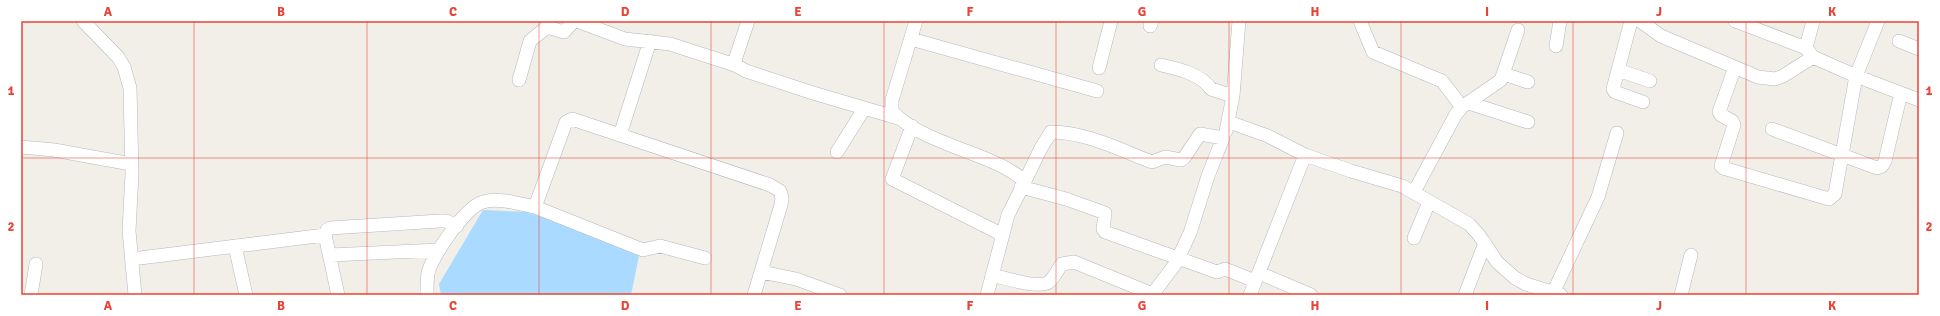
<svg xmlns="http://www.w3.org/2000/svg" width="1940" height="316" viewBox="0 0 1940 316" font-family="Signika,sans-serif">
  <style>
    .water { fill: #aadaff }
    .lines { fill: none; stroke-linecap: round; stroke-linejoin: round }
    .minor-casing { stroke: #b5b8bc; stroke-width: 14 }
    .minor { stroke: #fff; stroke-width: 13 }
    .grid { fill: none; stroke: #ea4335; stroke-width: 1; stroke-opacity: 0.55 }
    .neatline { fill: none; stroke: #ea4335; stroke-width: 1.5 }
    .grid-label { font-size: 13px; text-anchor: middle; font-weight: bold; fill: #ea4335 }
  </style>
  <rect width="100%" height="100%" fill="#f1efe8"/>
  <!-- water -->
  <path class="water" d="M483 210 527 212 640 251 631 295H441L439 284Z"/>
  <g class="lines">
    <!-- minor casing -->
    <g class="minor-casing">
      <path id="minor" d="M83 21 118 57 124 67 130 88 132 174 129 231 135 295
        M577 21 625 39 670 44 735 65
        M748 21 736 57 735 65 746 71 813 93 898 118
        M916 21 892 100V111C913 135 961 148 991 161 1003 166 1015 173 1025 181L1008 215 987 295
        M1360 21 1373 52 1442 81 1462 107
        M1631 21 1613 89 1615 92 1643 102
        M1640 21 1661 36 1758 77 1775 79 1783 76 1813 57
        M1735 21 1806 48
        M1813 21 1806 48 1813 57 1856 76 1919 100
        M1150 26 1152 21
        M911 39 1097 91
        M1899 41 1919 49
        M1556 46 1560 21
        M1161 65C1179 69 1201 74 1211 89L1233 96 1226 131
        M1735 67 1719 112 1721 115 1732 121 1734 125 1721 166 1723 168 1829 199 1835 194 1856 76 1878 21
        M1099 68 1111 21
        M1618 70 1650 81
        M1504 74 1528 82
        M519 80 530 41 547 27 564 32 574 21
        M1233 96 1239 21
        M1469 103 1528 122
        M1229 122 1268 136 1305 155 1351 171 1402 186 1469 224 1479 235 1497 262 1515 278 1526 284 1561 295
        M912 126 892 179 1003 235
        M1772 129 1877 168 1882 166 1885 161 1901 93
        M620 135 650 41
        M21 147 54 150 131 164
        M837 152 864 109
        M1025 181 1041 148 1051 132C1086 132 1120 150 1152 162L1165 157 1181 160 1184 158 1200 134 1223 138 1208 176 1190 233 1176 263 1152 295
        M1021 187 1066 199 1105 213 1103 229 1105 232 1217 272 1225 269 1255 281
        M1414 192 1456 114 1462 107 1501 80 1518 30
        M325 235 327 230 330 228 440 221H446L457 226
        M1414 238 1429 202
        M235 246 246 295
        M330 255 439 250
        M705 258 660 246 643 250 535 207 566 122 572 119 770 185 780 191 782 198 781 205 754 295
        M132 259 325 235 338 295
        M762 272 796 279 840 295
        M1259 273 1311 295
        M992 275C1004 278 1039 289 1049 282 1054 278 1058 269 1062 264L1074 262 1155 295
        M1553 293 1598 197 1617 133
        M31 295 36 264
        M427 295C427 288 427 280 428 273 432 256 466 206 483 202 499 197 519 204 535 207
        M1250 295 1305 155
        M1465 295 1485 243
        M1681 295 1691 255"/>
    </g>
    <!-- minor -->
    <use href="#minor" class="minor"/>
  </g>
  <!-- grid -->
  <path class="grid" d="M194 21V295M367 21V295M539 21V295M711 21V295M884 21V295M1056 21V295M1229 21V295M1401 21V295M1573 21V295M1746 21V295M21 158H1919"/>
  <!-- border -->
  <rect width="1940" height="316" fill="none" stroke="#ffffff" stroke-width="44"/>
  <rect x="22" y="22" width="1896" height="272" class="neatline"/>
  <g class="grid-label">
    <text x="108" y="16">A</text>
    <text x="281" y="16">B</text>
    <text x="453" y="16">C</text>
    <text x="625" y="16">D</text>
    <text x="798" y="16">E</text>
    <text x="970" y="16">F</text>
    <text x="1142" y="16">G</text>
    <text x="1315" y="16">H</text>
    <text x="1487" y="16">I</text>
    <text x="1659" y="16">J</text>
    <text x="1832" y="16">K</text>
    <text x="11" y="95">1</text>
    <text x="1929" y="95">1</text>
    <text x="11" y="231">2</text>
    <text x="1929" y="231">2</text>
    <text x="108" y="310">A</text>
    <text x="281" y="310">B</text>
    <text x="453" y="310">C</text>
    <text x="625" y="310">D</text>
    <text x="798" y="310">E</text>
    <text x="970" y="310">F</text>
    <text x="1142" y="310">G</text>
    <text x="1315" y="310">H</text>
    <text x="1487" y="310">I</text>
    <text x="1659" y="310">J</text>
    <text x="1832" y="310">K</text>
  </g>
</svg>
